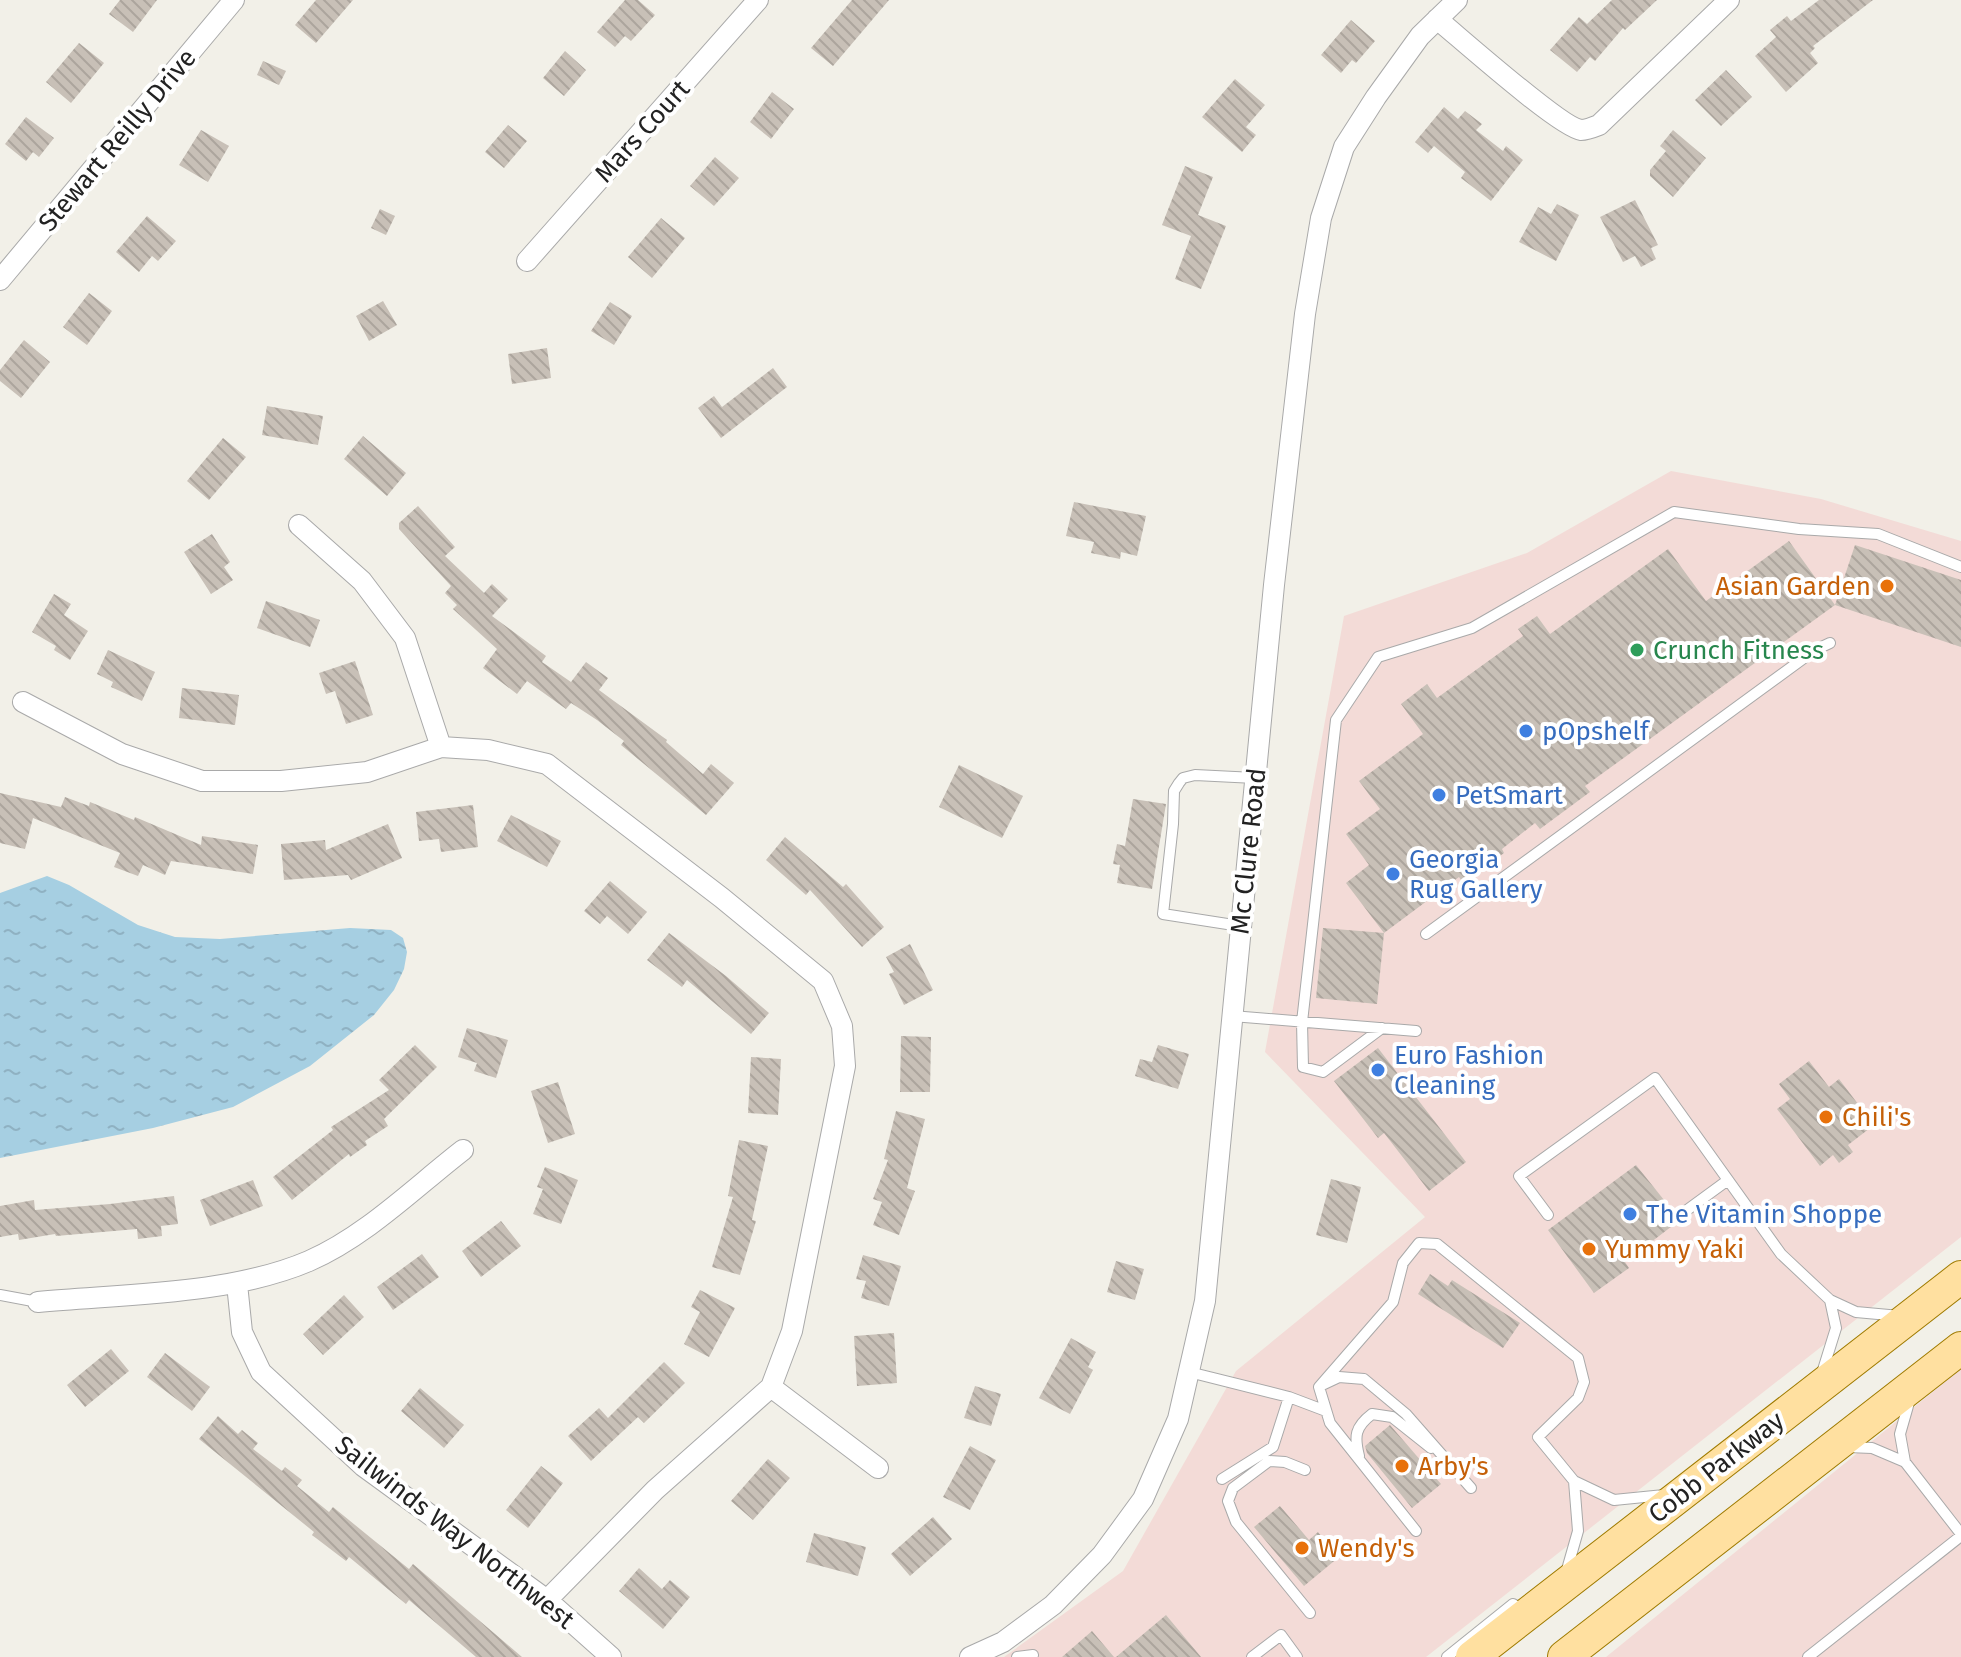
<svg xmlns="http://www.w3.org/2000/svg" width="1961" height="1657" viewBox="0 0 1961 1657" font-family="'Fira Sans',sans-serif">
  <style>
    .commercial { fill: #f3dbd7 }
    .water { fill: url(#water-ripples) }
    .building { fill: url(#building-back-hatch) }
    .lines { fill: none; stroke-linecap: round; stroke-linejoin: round }
    .service-casing { stroke: #a9a9a9; stroke-width: 12 }
    .minor-casing { stroke: #a9a9a9; stroke-width: 22 }
    .primary-casing { stroke: #9f7b00; stroke-width: 34 }
    .service { stroke: #fff; stroke-width: 10 }
    .minor { stroke: #fff; stroke-width: 20 }
    .primary { stroke: #ffe0a0; stroke-width: 32 }
    .food-dot { fill: #e8710a; stroke: #fff; stroke-width: 3 }
    .leisure-dot { fill: #2e9e5b; stroke: #fff; stroke-width: 3 }
    .shop-dot { fill: #3f7fe0; stroke: #fff; stroke-width: 3 }
    .labels { text-anchor: middle; stroke-width: 8; stroke-linejoin: round; paint-order: stroke }
    .street-label { font-size: 26px; fill: #222; stroke: #fff }
    .food-label { font-size: 26px; fill: #c56008; stroke: #fff; text-anchor: start }
    .leisure-label { font-size: 26px; fill: #27864d; stroke: #fff; text-anchor: start }
    .shop-label { font-size: 26px; fill: #366cbe; stroke: #fff; text-anchor: start }
  </style>
  <defs>
    <pattern id="water-ripples" width="26" height="14" patternUnits="userSpaceOnUse" patternTransform="scale(2)"><rect width="26" height="14" fill="#a6cfe2"/><path d="M2 4q2-2 4 0t4 0M15 11q2-2 4 0t4 0" fill="none" stroke="#8fb1c2"/></pattern>
    <pattern id="building-back-hatch" width="6" height="6" patternUnits="userSpaceOnUse" patternTransform="scale(2)"><rect width="6" height="6" fill="#c8c0b7"/><path d="M-1 5l2 2M0 0l6 6M5-1l2 2" fill="none" stroke="#aca59d"/></pattern>
  </defs>
  <rect width="100%" height="100%" fill="#f2f0e8"/>
  <!-- commercial -->
  <path class="commercial" d="M1671 471 1821 499 1961 541V1237L1426 1657H1004L1123 1571 1236 1371 1425 1217 1265 1052 1344 616 1527 553Z
    M1961 1369V1657H1606Z"/>
  <!-- water -->
  <path class="water" d="M47 876 69 885 138 925 175 937 220 939 350 928 391 930 403 938 407 952 404 969 394 990 374 1015 310 1066 233 1107 153 1128 0 1158V893Z"/>
  <!-- building -->
  <path class="building" d="M120 0H157L133 32 109 14Z
    M316 0H353L316 43 295 25Z
    M625 0H638L655 15 631 41 625 36 615 47 597 32Z
    M852 0H889L833 66 811 48Z
    M1612 0H1657L1625 30 1623 28 1595 61 1590 57 1577 72 1550 50 1579 17 1587 24Z
    M1819 0H1873L1813 46 1815 48 1810 53 1818 63 1786 92 1755 56 1776 37 1770 30 1787 16 1791 21Z
    M1351 20 1375 41 1356 63 1352 60 1341 73 1321 55Z
    M79 43 104 63 71 103 46 82Z
    M565 51 586 70 564 96 543 78Z
    M263 61 286 71 279 85 257 75Z
    M1726 70 1752 97 1721 126 1695 100Z
    M1235 79 1265 105 1246 127 1256 135 1242 152 1202 117Z
    M772 92 794 109 771 139 750 122Z
    M1444 107 1458 119 1465 111 1482 124 1476 130 1503 151 1506 146 1523 160 1491 201 1461 178 1465 172 1434 146 1428 153 1415 142Z
    M26 117 54 138 39 157 33 152 26 161 5 144Z
    M508 125 527 141 504 168 485 152Z
    M201 130 229 146 208 182 179 165Z
    M1673 130 1706 158 1673 197 1650 176V170L1666 151 1660 146Z
    M715 157 739 178 714 206 690 186Z
    M1185 166 1213 177 1198 215 1226 226 1201 289 1175 279 1191 236 1162 225Z
    M1635 200 1658 245 1651 248 1656 259 1641 267 1635 256 1623 262 1600 217Z
    M1557 204 1579 215 1556 261 1519 242 1538 207 1551 214Z
    M380 209 395 216 386 235 371 228Z
    M147 216 176 241 158 261 152 256 139 272 116 252Z
    M661 218 685 238 652 278 628 257Z
    M89 293 112 311 87 345 63 327Z
    M383 301 397 325 369 341 356 316Z
    M610 302 632 316 614 345 591 331Z
    M24 340 50 362 21 398 0 381V370Z
    M547 348 551 378 512 384 508 354Z
    M773 368 787 387 721 438 698 408 714 396 722 407Z
    M267 406 323 416 318 445 262 435Z
    M363 436 406 473 387 496 344 459Z
    M223 438 246 457 209 500 187 481Z
    M1074 502 1146 516 1137 556 1121 552 1120 559 1091 553 1094 542 1066 536Z
    M418 506 455 547 445 556 484 593 492 584 508 599 492 616 546 656 542 662 571 682 586 662 608 678 599 690 667 740 666 742 703 774 711 764 734 783 706 815 621 745 624 741 597 720 571 703 566 709 527 681 517 694 483 668 497 649 453 609 457 605 445 593 451 586 399 529V523Z
    M212 534 230 562 224 567 233 580 211 594 184 552Z
    M1789 541 1835 605 1585 786 1590 792 1540 829 1535 823 1502 849 1504 853 1463 883 1459 877 1384 933 1346 883 1369 865 1346 834 1380 809 1359 781 1423 734 1401 704 1427 684 1437 698 1523 636 1518 629 1537 616 1550 634 1668 549 1706 601Z
    M1855 545 1961 580V647L1835 605Z
    M54 594 71 604 64 615 88 631 70 660 54 650 56 646 32 632Z
    M266 601 320 620 310 647 257 628Z
    M108 650 155 672 142 701 111 687 113 682 97 674Z
    M355 661 373 715 346 724 335 691 326 694 319 673Z
    M182 688 239 695 235 725 179 718Z
    M959 765 1023 796 1002 838 939 807Z
    M0 793 61 807 65 797 89 806 90 802 134 820 135 817 201 845 202 836 258 845 253 874 171 861 165 875 143 865 138 876 114 867 120 853 33 818 25 849 0 843Z
    M1133 799 1166 804 1152 889 1117 883 1120 865 1113 864 1117 844 1125 846Z
    M473 805 478 847 441 852 439 839 419 841 416 812Z
    M511 815 561 841 547 867 497 841Z
    M388 824 402 858 351 880 348 875 284 880 281 844 325 840 326 850Z
    M785 837 843 887 846 884 884 927 862 947 810 890 806 895 766 860Z
    M610 881 647 912 628 934 607 916 600 924 584 911Z
    M1323 928 1384 933 1377 1004 1316 998Z
    M669 933 726 976 769 1013 751 1034 687 980 682 987 647 960Z
    M910 944 933 990 904 1005 889 974 894 972 886 957Z
    M467 1028 508 1040 496 1078 474 1071 477 1063 458 1057Z
    M901 1036 931 1037 930 1092H900Z
    M415 1045 437 1067 384 1119 388 1126 365 1141 367 1145 350 1157 349 1154 292 1200 273 1177 333 1130 331 1127 389 1090 379 1080Z
    M1158 1045 1189 1054 1178 1089 1135 1076 1140 1059 1152 1062Z
    M1378 1048 1466 1162 1429 1191 1384 1133 1378 1138 1334 1081Z
    M751 1057 781 1059 778 1115 748 1113Z
    M1809 1061 1829 1087 1839 1079 1874 1125 1848 1145 1853 1152 1839 1163 1833 1155 1820 1166 1777 1109 1790 1099 1779 1084Z
    M558 1082 575 1134 548 1143 531 1091Z
    M896 1111 925 1119 907 1188 915 1191 899 1235 873 1225 882 1202 873 1199 888 1160 884 1159Z
    M739 1140 768 1146 752 1220 756 1221 740 1275 712 1267 733 1197 728 1196Z
    M1636 1165 1680 1220 1625 1262 1629 1268 1594 1293 1548 1230Z
    M545 1167 578 1180 561 1224 533 1214 543 1189 537 1187Z
    M1331 1179 1361 1187 1347 1243 1316 1235Z
    M253 1180 263 1206 210 1226 200 1200Z
    M174 1196 178 1224 161 1226 162 1236 138 1239 137 1229 56 1236 55 1234 19 1240 18 1234 0 1237V1206L34 1200 35 1210 110 1204Z
    M501 1221 521 1246 481 1277 462 1251Z
    M422 1254 439 1277 393 1310 377 1287Z
    M863 1255 901 1266 889 1306 861 1298 866 1281 856 1279Z
    M1116 1261 1144 1269 1135 1300 1107 1292Z
    M1430 1274 1448 1286 1452 1280 1520 1323 1503 1348 1418 1294Z
    M700 1290 735 1308 709 1357 684 1344 700 1312 691 1307Z
    M344 1295 364 1317 323 1355 303 1334Z
    M894 1333 897 1383 857 1386 854 1336Z
    M1071 1338 1096 1352 1088 1367 1093 1370 1070 1414 1039 1398Z
    M111 1349 129 1371 85 1407 67 1385Z
    M165 1353 210 1387 192 1411 147 1377Z
    M664 1362 685 1383 644 1423 638 1417 591 1461 568 1436 599 1408 608 1418Z
    M975 1386 1001 1394 991 1426 964 1418Z
    M420 1388 464 1425 444 1448 401 1411Z
    M218 1416 238 1434 242 1430 258 1443 253 1449 282 1471 285 1467 302 1480 297 1486 329 1512 333 1507 409 1569 413 1564 522 1657H476L409 1600 406 1604 349 1557 346 1561 312 1535 314 1532 199 1439Z
    M1390 1425 1441 1484 1412 1508 1367 1453 1365 1446Z
    M970 1446 996 1460 970 1510 943 1497Z
    M768 1459 790 1478 753 1520 731 1501Z
    M541 1466 563 1483 528 1528 506 1510Z
    M1280 1506 1309 1540 1318 1532 1339 1557 1304 1586 1254 1527Z
    M933 1517 952 1539 910 1576 891 1554Z
    M814 1533 866 1547 858 1576 806 1562Z
    M639 1568 662 1589 670 1580 690 1597 663 1629 619 1591Z
    M1166 1615 1201 1657H1116Z
    M1092 1631 1114 1657H1062Z"/>
  <g class="lines">
    <!-- service casing -->
    <g class="service-casing">
      <path id="service" d="M1240 926 1163 914 1173 824 1174 791 1179 783 1183 778 1195 775 1255 778
        M1426 934 1815 650 1830 643
        M1232 1016 1416 1031
        M1382 1028 1323 1072 1303 1067 1302 1022 1336 720 1378 657 1472 628 1674 512 1799 529 1878 534 1961 567
        M1687 1210 1728 1180
        M1548 1215 1519 1176 1655 1078 1781 1254 1830 1300
        M0 1295 38 1302
        M1189 1372 1289 1397 1326 1411
        M1822 1373 1836 1328 1830 1300 1856 1312 1900 1316
        M1322 1385 1339 1377 1364 1379 1406 1414 1471 1488
        M1848 1447 1872 1448 1905 1462 1900 1434 1910 1399
        M1359 1456C1354 1436 1355 1427 1372 1414L1392 1417 1431 1448
        M1905 1462 1961 1534
        M1305 1470 1285 1462 1269 1461 1233 1488 1228 1501 1236 1522 1310 1613
        M1222 1479 1273 1447 1289 1397
        M1416 1531 1330 1423 1319 1387 1393 1302 1403 1263 1419 1243 1437 1244 1578 1358 1584 1382 1578 1398 1538 1437 1574 1481
        M1566 1573 1578 1531 1574 1481 1614 1500 1664 1495
        M1017 1657 1033 1655
        M1252 1657 1281 1635 1297 1657
        M1447 1657 1513 1604 1523 1610
        M1808 1657 1961 1536"/>
    </g>
    <!-- minor casing -->
    <g class="minor-casing">
      <path id="minor" d="M1437 19C1459 37 1561 128 1581 130 1586 130 1594 127 1599 125L1729 0
        M527 261 758 0
        M0 280 234 0
        M299 525 362 581 405 638 441 747
        M23 702 122 754 202 781H281L367 772 441 747 488 750 547 764 722 898 823 981 842 1026 845 1066 792 1331 771 1387 655 1490 547 1600
        M237 1284 242 1332 261 1372 363 1466 547 1600 611 1657
        M38 1302C123 1294 230 1295 309 1261 366 1236 414 1188 463 1150
        M771 1387 878 1468
        M970 1657 1003 1642 1053 1605 1102 1555 1143 1499 1178 1419 1205 1301 1274 585 1305 314 1321 218 1344 147 1376 97 1420 36 1457 0"/>
    </g>
    <!-- primary casing -->
    <g class="primary-casing">
      <path id="primary" d="M1472 1657 1961 1277
        M1564 1657 1961 1348"/>
    </g>
    <!-- service -->
    <use href="#service" class="service"/>
    <!-- minor -->
    <use href="#minor" class="minor"/>
    <!-- primary -->
    <use href="#primary" class="primary"/>
  </g>
  <!-- markers -->
  <g class="food-dot">
    <circle cx="1887" cy="586" r="8"/>
    <circle cx="1826" cy="1117" r="8"/>
    <circle cx="1589" cy="1249" r="8"/>
    <circle cx="1402" cy="1466" r="8"/>
    <circle cx="1302" cy="1548" r="8"/>
  </g>
  <circle class="leisure-dot" cx="1637" cy="650" r="8"/>
  <g class="shop-dot">
    <circle cx="1526" cy="731" r="8"/>
    <circle cx="1439" cy="795" r="8"/>
    <circle cx="1393" cy="874" r="8"/>
    <circle cx="1378" cy="1070" r="8"/>
    <circle cx="1630" cy="1214" r="8"/>
  </g>
  <g class="labels">
    <!-- street labels -->
    <g class="street-label">
      <text transform="translate(642 131) rotate(-48)" y="9">Mars Court</text>
      <text transform="translate(117 140) rotate(-50)" y="9">Stewart Reilly Drive</text>
      <text transform="translate(1248 851) rotate(-84)" y="9">Mc Clure Road</text>
      <text transform="translate(1716 1467) rotate(-38)" y="9">Cobb Parkway</text>
      <text transform="translate(455 1532) rotate(38)" y="9">Sailwinds Way Northwest</text>
    </g>
    <!-- food labels -->
    <g class="food-label">
      <text x="1871" y="595" text-anchor="end">Asian Garden</text>
      <text x="1842" y="1126">Chili's</text>
      <text x="1605" y="1258">Yummy Yaki</text>
      <text x="1418" y="1475">Arby's</text>
      <text x="1318" y="1557">Wendy's</text>
    </g>
    <!-- leisure labels -->
    <g class="leisure-label">
      <text x="1653" y="659">Crunch Fitness</text>
    </g>
    <!-- shop labels -->
    <g class="shop-label">
      <text x="1542" y="740">pOpshelf</text>
      <text x="1455" y="804">PetSmart</text>
      <text x="1409" y="868">Georgia<tspan x="1409" dy="30">Rug Gallery</tspan></text>
      <text x="1394" y="1064">Euro Fashion<tspan x="1394" dy="30">Cleaning</tspan></text>
      <text x="1646" y="1223">The Vitamin Shoppe</text>
    </g>
  </g>
</svg>
